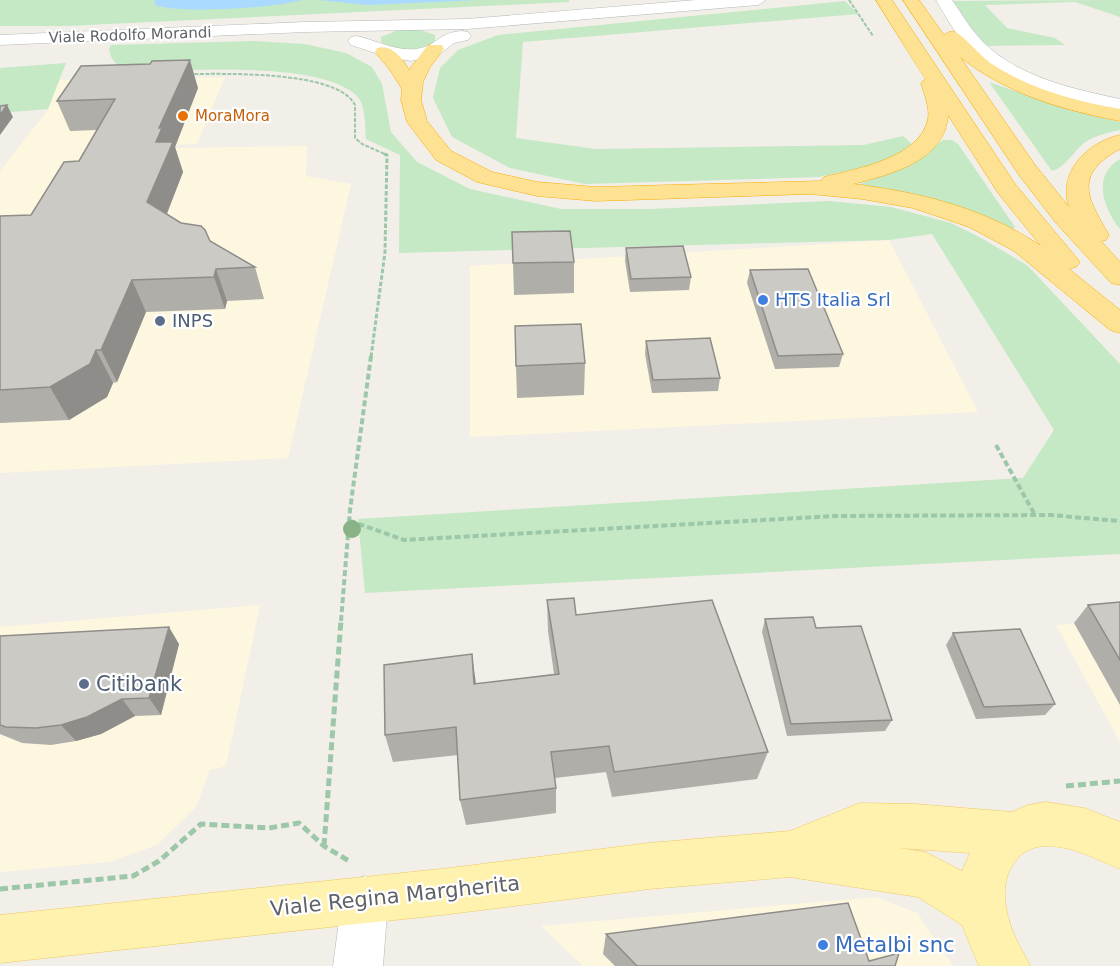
<svg xmlns="http://www.w3.org/2000/svg" width="1120" height="966" viewBox="0 0 1120 966" font-family="'DejaVu Sans',sans-serif">
  <style>
    .commercial { fill: #fef7e0 }
    .green { fill: #c5e8c5 }
    .water { fill: #aadaff }
    .lines { fill: none; stroke-linecap: round; stroke-linejoin: round }
    .minor-casing { stroke: #b5b8bc; stroke-width: 1 }
    .major-casing { stroke: #f2c960; stroke-width: 1 }
    .highway-casing { stroke: #f9ab00; stroke-width: 1 }
    .path-far3 { stroke: #9cc7a9; stroke-width: 2; stroke-dasharray: 4 1.5; stroke-linecap: butt }
    .path-far2 { stroke: #9cc7a9; stroke-width: 3; stroke-dasharray: 4.5 2; stroke-linecap: butt }
    .path-far1 { stroke: #9cc7a9; stroke-width: 4; stroke-dasharray: 6 3; stroke-linecap: butt }
    .path { stroke: #9cc7a9; stroke-width: 5; stroke-dasharray: 8 4; stroke-linecap: butt }
    .minor { fill: #fff; fill-rule: evenodd }
    .major { fill: #fff2af; fill-rule: evenodd }
    .highway { fill: #fde293; fill-rule: evenodd }
    .tree { fill: #89b387 }
    .wall { fill: #afaea9 }
    .shaded-wall { fill: #8f8d8a }
    .building { fill: #cccac5; stroke: #8f8d8a; stroke-width: 1.5 }
    .food-dot { fill: #e8710a; stroke: #fff; stroke-width: 2 }
    .shop-dot { fill: #3f7fe0; stroke: #fff; stroke-width: 2 }
    .service-dot { fill: #5c6f8a; stroke: #fff; stroke-width: 2 }
    .labels { text-anchor: middle; stroke-width: 4.5; stroke-linejoin: round; paint-order: stroke }
    .far-street-label { font-size: 15px; fill: #5f6368; stroke: #fff }
    .far-food-label { font-size: 15px; fill: #c56008; stroke: #fff; text-anchor: start }
    .shop-label { font-size: 18px; fill: #366cbe; stroke: #fff; text-anchor: start }
    .service-label { font-size: 18px; fill: #4e5e75; stroke: #fff; text-anchor: start }
    .near-service-label { font-size: 21px; fill: #4e5e75; stroke: #fff; text-anchor: start }
    .near-street-label { font-size: 21px; fill: #5f6368; stroke: #fff }
    .near-shop-label { font-size: 21px; fill: #366cbe; stroke: #fff; text-anchor: start }
  </style>
  <rect width="100%" height="100%" fill="#f1efe8"/>
  <!-- commercial -->
  <path class="commercial" d="M225 77 197 144 60 150 307 146 306 176 351 184 288 458 0 473V171L48 110 59 80Z
    M889 240 978 412 470 437V266Z
    M260 605 226 766 210 770 196 807 157 845 109 862 0 872V627Z
    M1120 620V742L1056 625Z
    M876 897 917 913 953 966H583L541 926Z"/>
  <!-- green -->
  <path class="green" d="M0 0H569V2L67 26H0Z
    M1120 0V17L1075 2 985 5 1007 28 1055 38 1065 45 983 46 951 1Z
    M845 1 858 14 523 42 516 138 596 149 864 145 903 136 914 146 875 165 819 177 585 184 510 168 452 137 433 98 440 68 458 50 498 35Z
    M418 29 435 35V41C421 52 396 52 381 42V37L396 31Z
    M253 41 305 44 346 53 372 67 382 84 391 132 417 162 470 189 561 209H650L829 201 891 207 951 223 983 239 1028 266 1120 364V554L365 593 358 519 1023 478 1054 430 932 234 889 240 399 253 400 155 366 139C365 126 366 104 356 95 318 60 185 71 134 72 121 67 111 64 109 49L111 45Z
    M66 63 48 109 0 113V68Z
    M989 82 1072 111 1120 122V130C1107 133 1095 135 1084 143 1073 152 1066 167 1052 171Z
    M943 140H952L958 144 1015 227 1011 230C964 204 913 193 860 187L859 184 905 168Z
    M1120 159V229C1104 209 1091 176 1120 159Z"/>
  <!-- water -->
  <path class="water" d="M155 0H302C275 8 179 14 155 5Z
    M319 0H478L368 5Z"/>
  <g class="lines">
    <!-- minor casing -->
    <g class="minor-casing">
      <path id="minor" d="M696 0H766L758 5 467 29 305 32 0 45V35L305 22 467 19Z
        M936 0H952C962 14 971 30 983 42 1018 77 1073 89 1120 99V111C1069 100 1008 88 970 50 956 35 946 17 936 0Z
        M462 31 468 32 471 36 468 40 454 43 440 54 411 61 387 57 351 45 348 41 351 37 357 36C379 41 404 56 427 46 442 39 443 32 462 31Z
        M365 876 382 882 388 899 383 966H333L342 899 348 882Z"/>
    </g>
    <!-- major casing -->
    <g class="major-casing">
      <path id="major" d="M1046 802 1084 808 1120 822V869C1089 856 1035 826 1012 866 1002 882 1004 903 1009 920 1013 936 1023 951 1030 966H979L962 925 918 897 790 877 649 889 450 914 0 963V915L450 868 649 843 790 831 860 803 915 804 1012 812 1028 805ZM899 848 970 853 962 871 925 852Z"/>
    </g>
    <!-- highway casing -->
    <g class="highway-casing">
      <path id="highway" d="M876 0H892L1015 184 1080 262 1076 267 1069 269 1120 310V333L1110 330 1014 251 969 227 913 208 862 199 810 194 596 201 537 196 477 182 436 160 407 122 401 100 402 89 390 70 375 52 377 48C392 44 402 58 409 70L428 45H442L444 49 430 67 423 82 421 100 427 121 451 151 492 172 537 182 596 187 821 181 824 177C856 169 920 158 928 119 930 107 924 94 921 83L925 79ZM948 115 998 193 1041 246C985 208 919 192 853 184 889 175 946 161 948 115Z
        M903 0H919L944 35C948 32 952 30 957 33 965 37 980 56 992 64 1030 89 1075 101 1120 109V121C1062 110 1007 94 960 57L1035 165 1069 207C1057 172 1088 142 1120 135V149C1072 175 1088 199 1109 235L1106 240 1101 241 1120 262V285L1111 283 1056 223 1019 175Z"/>
    </g>
    <!-- path-far3 -->
    <path class="path-far3" d="M849 0 873 36
      M189 74C224 74 338 70 355 105V138L362 144 387 155"/>
    <!-- path-far2 -->
    <path class="path-far2" d="M371 357 385 252 387 155 384 154"/>
    <!-- path-far1 -->
    <path class="path-far1" d="M996 445 1035 515
      M350 521 404 540 835 516 1050 515 1120 521
      M341 621 350 510 371 356"/>
    <!-- path -->
    <path class="path" d="M1066 786 1120 781
      M324 846 341 620
      M0 889 133 876 159 861 201 824 269 828 299 823 324 846 349 861"/>
    <!-- minor -->
    <use href="#minor" class="minor"/>
    <!-- major -->
    <use href="#major" class="major"/>
    <!-- highway -->
    <use href="#highway" class="highway"/>
  </g>
  <!-- trees -->
  <circle class="tree" cx="352" cy="529" r="9"/>
  <!-- wall -->
  <path class="wall" d="M198 88 175 147 183 172 167 214 210 241 255 267 264 299 227 301 225 309 146 312 117 382 113 383 107 397 69 420 0 423V216L31 215 79 161 98 130 70 131 57 101Z
    M626 248 691 277 689 290 630 292 625 261Z
    M574 262V293L514 295 513 263Z
    M750 270 843 354 839 367 775 369 747 283Z
    M646 341 720 378 718 391 652 393 645 354Z
    M585 363 584 395 517 398 516 366Z
    M547 600 576 615 768 752 757 779 612 797 606 772 555 778 556 788V813L466 825 460 800 458 755 393 762 385 735 476 684 554 674 548 631Z
    M1120 602V705L1074 623 1088 605Z
    M765 619 816 628 892 720 885 731 787 736 762 632Z
    M953 633 1055 704 1045 715 976 719 946 645Z
    M0 636 179 644 161 715 135 716 101 734 76 741 51 745 22 743 0 734Z
    M606 934 869 961 895 966H615L603 954Z"/>
  <!-- shaded-wall -->
  <path class="shaded-wall" d="M190 60 198 88 175 147 183 172 159 233 147 202 156 142 159 128Z
    M7 105 13 117 0 135V115Z
    M216 269 227 301 225 309 214 277Z
    M132 280 146 312 117 382 101 350Z
    M96 350 113 383 107 397 69 420 50 387Z
    M169 627 179 644 161 715 149 698Z
    M472 654 476 684H474Z
    M122 699 135 716 101 734 76 741 61 725Z"/>
  <!-- building -->
  <path class="building" d="M190 60 159 128H162L156 142H173L147 202 181 223 201 226 205 230 210 241 255 267 216 269 214 277 132 280 101 350H96L90 364 50 387 0 390V216L31 215 64 162 79 161 115 99 57 101 81 66 150 64 152 61Z
    M7 105 0 115V106Z
    M570 231 574 262 513 263 512 232Z
    M683 246 691 277 631 279 626 248Z
    M808 269 843 354 778 356 750 270Z
    M581 324 585 363 516 366 515 326Z
    M710 338 720 378 653 380 646 341Z
    M574 598 576 615 712 600 768 752 614 772 609 746 551 752 556 788 460 800 456 727 385 735 384 665 472 654 474 684 559 674 547 600Z
    M1120 602V660L1088 605Z
    M813 617 816 628 861 626 892 720 791 724 765 619Z
    M169 627 149 698 122 699 87 717 61 725 36 728 6 727 0 725V636Z
    M1020 629 1055 704 984 707 953 633Z
    M848 903 869 961 899 953 895 966H637L606 934Z"/>
  <!-- markers -->
  <circle class="food-dot" cx="183" cy="116" r="6"/>
  <g class="shop-dot">
    <circle cx="763" cy="300" r="6"/>
    <circle cx="823" cy="945" r="6"/>
  </g>
  <g class="service-dot">
    <circle cx="160" cy="321" r="6"/>
    <circle cx="84" cy="684" r="6"/>
  </g>
  <g class="labels">
    <!-- far-street labels -->
    <g class="far-street-label">
      <text transform="translate(130 35) rotate(-2)" y="5">Viale Rodolfo Morandi</text>
    </g>
    <!-- far-food labels -->
    <g class="far-food-label">
      <text x="195" y="121">MoraMora</text>
    </g>
    <!-- shop labels -->
    <g class="shop-label">
      <text x="775" y="306">HTS Italia Srl</text>
    </g>
    <!-- service labels -->
    <g class="service-label">
      <text x="172" y="327">INPS</text>
    </g>
    <!-- near-service labels -->
    <g class="near-service-label">
      <text x="96" y="691">Citibank</text>
    </g>
    <!-- near-street labels -->
    <g class="near-street-label">
      <text transform="translate(395 896) rotate(-6)" y="7">Viale Regina Margherita</text>
    </g>
    <!-- near-shop labels -->
    <g class="near-shop-label">
      <text x="835" y="952">Metalbi snc</text>
    </g>
  </g>
</svg>
